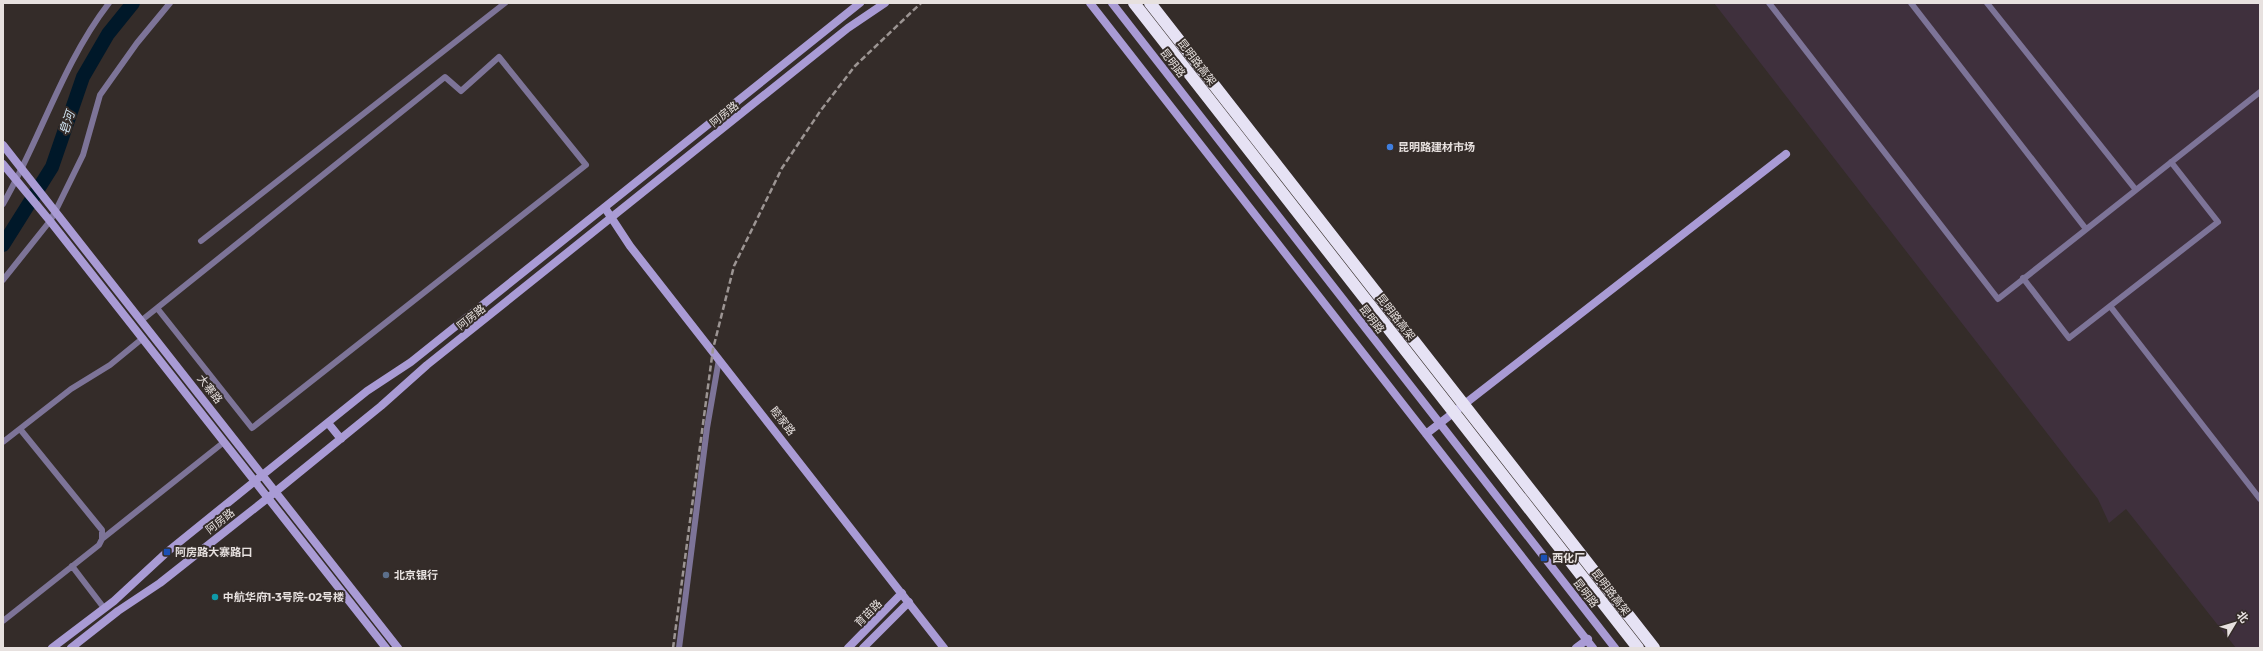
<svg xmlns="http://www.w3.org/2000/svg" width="2263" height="651" viewBox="0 0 2263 651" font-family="Montserrat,'Noto Sans SC',sans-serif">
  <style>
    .industrial { fill: #3f303d }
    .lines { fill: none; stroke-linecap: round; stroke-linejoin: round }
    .river { stroke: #001829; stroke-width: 14 }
    .street { stroke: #7d7498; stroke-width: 6 }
    .secondary { stroke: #a99bd5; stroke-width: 8 }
    .rail { stroke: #9c9593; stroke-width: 2.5; stroke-dasharray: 6 3; stroke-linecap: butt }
    .highway-bridge { stroke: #e6e2f4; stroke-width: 12 }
    .shop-dot { fill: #3f7fe0; stroke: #342c29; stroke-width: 1.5 }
    .transit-dot { fill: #1a4fb4; stroke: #342c29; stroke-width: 1.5 }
    .service-dot { fill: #5c6f8a; stroke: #342c29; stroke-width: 1.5 }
    .culture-dot { fill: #0f9aa8; stroke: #342c29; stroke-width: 1.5 }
    .labels { text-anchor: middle; stroke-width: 4; stroke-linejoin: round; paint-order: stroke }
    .street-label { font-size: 11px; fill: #e7e1df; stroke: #342c29 }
    .poi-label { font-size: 11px; font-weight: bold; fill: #e7e1df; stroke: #342c29; text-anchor: start }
    .water-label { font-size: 12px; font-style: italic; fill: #d3e8f7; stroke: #342c29 }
  </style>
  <rect width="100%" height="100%" fill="#342c29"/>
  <!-- industrial -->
  <path class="industrial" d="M1714 3H2260V648H2236L2126 509 2109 523 2098 499Z"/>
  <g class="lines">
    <!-- river -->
    <path class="river" d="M3 245 52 167 83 77 108 34 133 3"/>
    <!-- street -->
    <path class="street" d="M1769 3 1998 299 2260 92
      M1911 3 2086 229
      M1987 3 2136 190
      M3 204C41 138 62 64 109 3
      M201 241 505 3
      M2023 278 2069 338 2218 222 2171 162
      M3 280 50 221 55 212 83 155 100 95 137 43 170 3
      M2110 306 2260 499
      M142 320 157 308 445 77 461 91 499 57 586 165 252 428 157 308
      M3 442 71 389 110 365 143 338
      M102 539 224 442
      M72 566 104 608
      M3 621 99 545 102 539V530L20 429
      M679 648 707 428 719 359"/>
    <!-- secondary -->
    <path class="secondary" d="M1090 3 1593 648
      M1112 3 1615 648
      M3 145 398 648
      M3 164 50 221 386 648
      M605 208 630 246 944 648
      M328 423 341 439
      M1426 434 1786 154
      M52 648 114 601 167 552 255 481 367 391 411 362 860 3
      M71 648 118 611 160 583 269 497 381 406 427 365 848 28 885 3
      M848 648 902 593
      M863 648 909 602
      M1576 648 1588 639"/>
    <!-- rail -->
    <path class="rail" d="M673 648 713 349 734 266 782 168 821 110 855 66 921 3"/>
    <!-- highway-bridge -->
    <path class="highway-bridge" d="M1134 3 1638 648
      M1150 3 1654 648"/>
  </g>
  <!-- markers -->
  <circle class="shop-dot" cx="1390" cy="147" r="4"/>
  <g class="transit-dot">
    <rect x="163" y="548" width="8" height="8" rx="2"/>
    <rect x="1540" y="554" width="8" height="8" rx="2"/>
  </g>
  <circle class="service-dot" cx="386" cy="575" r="4"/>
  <circle class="culture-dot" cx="215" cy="597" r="4"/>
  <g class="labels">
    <!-- street labels -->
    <g class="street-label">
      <text transform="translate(1197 62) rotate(52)" y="4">昆明路高架</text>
      <text transform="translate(1173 63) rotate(52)" y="4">昆明路</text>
      <text transform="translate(724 114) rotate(-39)" y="4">阿房路</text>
      <text transform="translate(471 317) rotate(-39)" y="4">阿房路</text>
      <text transform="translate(1396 317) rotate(52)" y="4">昆明路高架</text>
      <text transform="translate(1372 319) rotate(52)" y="4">昆明路</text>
      <text transform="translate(210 389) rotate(52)" y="4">大寨路</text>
      <text transform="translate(783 421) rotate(52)" y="4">睦家路</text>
      <text transform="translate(220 521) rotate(-38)" y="4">阿房路</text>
      <text transform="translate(1611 592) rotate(52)" y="4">昆明路高架</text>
      <text transform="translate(1586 593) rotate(52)" y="4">昆明路</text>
      <text transform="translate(868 613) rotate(-45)" y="4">育苗路</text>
    </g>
    <!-- poi labels -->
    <g class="poi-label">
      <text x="1398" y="151">昆明路建材市场</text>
      <text x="175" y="556">阿房路大寨路口</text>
      <text x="1552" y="562">西化厂</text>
      <text x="394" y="579">北京银行</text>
      <text x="223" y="601">中航华府1-3号院-02号楼</text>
    </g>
    <!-- water labels -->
    <g class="water-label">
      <text transform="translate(67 123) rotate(-71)" y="4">皂河</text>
    </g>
  </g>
  <!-- border -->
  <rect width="2263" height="651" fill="none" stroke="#e7e1df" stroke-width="8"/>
  <!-- north arrow -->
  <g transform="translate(2235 623) rotate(52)" stroke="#342c29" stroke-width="3" paint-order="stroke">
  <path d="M0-3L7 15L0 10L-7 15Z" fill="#e7e1df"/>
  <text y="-6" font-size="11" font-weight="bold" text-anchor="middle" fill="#e7e1df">北</text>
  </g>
</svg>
